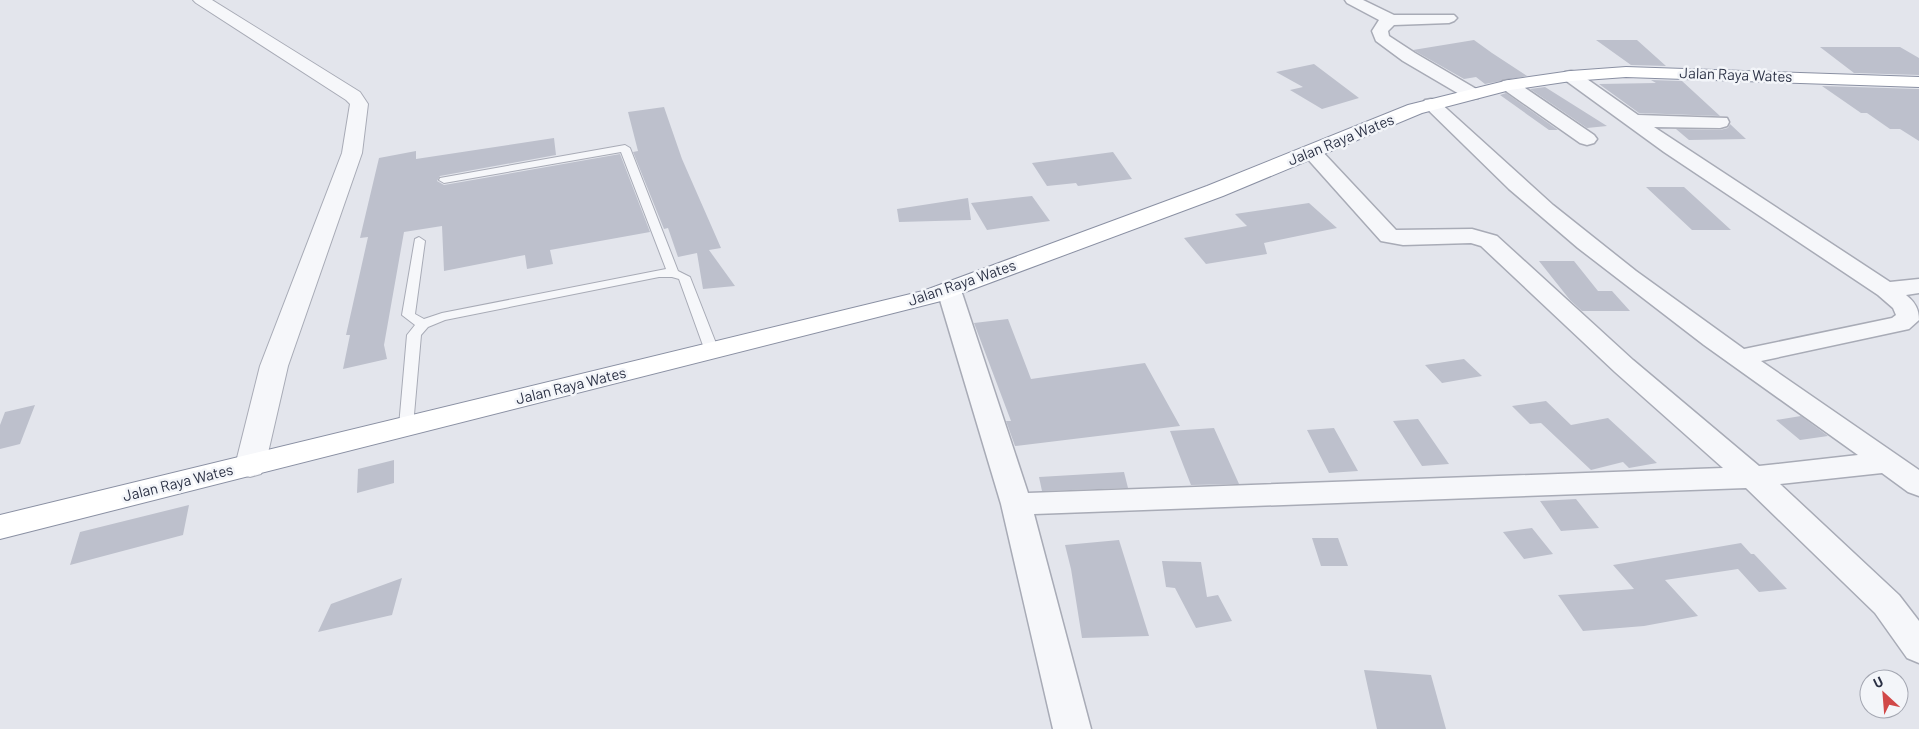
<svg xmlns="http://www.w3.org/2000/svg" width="1919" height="729" viewBox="0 0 1919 729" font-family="Barlow,sans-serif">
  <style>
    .building { fill: #bdc0cc }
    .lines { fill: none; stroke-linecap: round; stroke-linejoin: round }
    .service-casing { stroke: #a8abb6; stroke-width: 2 }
    .minor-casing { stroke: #a8abb6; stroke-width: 3 }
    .tertiary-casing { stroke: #a8abb6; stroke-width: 2 }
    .trunk-casing { stroke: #8a90a3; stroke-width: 2 }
    .service { fill: #f6f7fa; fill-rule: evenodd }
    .minor { fill: #f6f7fa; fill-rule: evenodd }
    .tertiary { fill: #f6f7fa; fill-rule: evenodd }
    .trunk { fill: #fff; fill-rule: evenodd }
    .labels { text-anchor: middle; stroke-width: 5; stroke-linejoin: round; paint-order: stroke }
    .street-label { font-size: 15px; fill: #2a3044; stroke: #f3f5f9 }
  </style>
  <rect width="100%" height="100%" fill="#e3e5ec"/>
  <!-- building -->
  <path class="building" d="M1474 40 1492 53 1527 76 1485 84 1476 77 1464 79 1413 50Z
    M1596 40H1637L1666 66 1631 65Z
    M1820 47H1900L1919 58V75L1854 73Z
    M1314 64 1359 98 1322 109 1290 90 1303 87 1276 72Z
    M1651 80 1682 81 1720 116 1639 113 1599 84 1656 83Z
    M1822 86 1919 89V141L1900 129H1890L1867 113H1861Z
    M1545 87 1607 126 1587 128 1530 89Z
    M1506 93 1558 130H1549L1500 95Z
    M664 107 682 159 721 248 709 250 735 286 703 289 697 253 678 257 668 228 664 229 633 152 638 151 628 112Z
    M1730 124 1746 139 1689 140 1676 129 1720 130 1728 128Z
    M554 138 556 155 440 176 437 181 444 185 620 154 650 232 550 250 553 264 527 269 525 255 444 271 442 226 404 232 384 345 387 359 343 369 350 335H346L368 237 360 238 379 158 416 151V159Z
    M1113 152 1132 179 1078 186 1076 183 1047 186 1032 163Z
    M1646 187H1684L1731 230H1692Z
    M1032 196 1050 221 987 230 971 203Z
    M968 198 971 220 899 222 897 209Z
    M1309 203 1337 228 1264 243 1267 254 1206 264 1184 238 1247 226 1235 214Z
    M1539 261H1574L1598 291H1612L1630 311H1582L1570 300Z
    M1008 319 1031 379 1145 363 1180 426 1015 446 1006 421H1011L974 323Z
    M1464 359 1482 376 1442 383 1425 365Z
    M1546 401 1571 425 1608 418 1657 463 1629 468 1623 462 1591 470 1541 423 1530 424 1512 406Z
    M35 405 20 444 0 449V425L5 412Z
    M1801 416 1828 436 1800 440 1776 420Z
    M1418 419 1449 464 1422 466 1393 421Z
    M1214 428 1239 484 1191 485 1170 431Z
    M1334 428 1358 471 1329 473 1307 430Z
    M394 460V483L357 493 358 469Z
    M1124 472 1128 488 1042 491 1039 477Z
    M1576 499 1599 528 1561 531 1540 501Z
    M189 505 183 535 70 565 80 532Z
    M1532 528 1553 554 1524 559 1503 532Z
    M1312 538H1338L1348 566H1321Z
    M1119 540 1149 636 1082 638 1071 569 1065 545Z
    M1741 543 1751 554H1754L1787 589 1759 592 1738 569 1665 580 1698 616 1644 626 1583 631 1558 595 1634 589 1613 565Z
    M1162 561 1201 562 1207 597 1218 595 1232 621 1196 628 1175 588 1166 587Z
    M402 578 392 615 318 632 331 604Z
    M1364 670 1431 675 1446 729H1377Z"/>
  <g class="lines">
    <!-- service casing -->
    <g class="service-casing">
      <path id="service" d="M625 145 630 148 678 271 690 277 719 351 717 354 712 355 705 351 679 279 672 277H659L445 320 428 327 421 335 413 426 411 429H401L399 426 407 335 415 325 402 315 415 239 419 237 425 241 415 314 424 319 442 313 666 269 621 152 444 183 439 180 440 178Z"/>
    </g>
    <!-- minor casing -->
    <g class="minor-casing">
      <path id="minor" d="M1345 0H1363L1394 15H1454L1457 18 1454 21 1449 23 1394 25 1388 31 1389 36 1415 53 1478 90 1481 94 1478 98 1472 99 1466 98 1403 61 1376 41 1372 31 1379 20 1347 3Z
        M1571 71 1577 72 1638 115 1727 118 1729 122 1727 126 1720 128 1654 127 1890 282 1919 279V293L1906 295C1915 302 1919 309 1919 320L1909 329 1761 361 1919 470V496L1908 492 1882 473 1780 484 1899 595 1919 621V663L1907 658 1875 613 1746 488 1034 514 1091 729H1053L1001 504 937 290 941 285 949 283 957 285 961 290 1028 493 1723 468 1615 372 1481 246 1471 243 1403 245 1381 241 1305 156 1302 152 1305 148 1312 146 1319 148 1396 230 1472 229 1497 236 1633 360 1759 466 1858 455 1704 345 1578 248 1509 189 1422 104 1425 100 1431 99 1437 100 1553 205 1636 271 1744 349 1892 318 1896 315 1893 308 1878 295 1664 152 1565 80 1562 76 1565 72Z
        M1509 80 1515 81 1594 135 1597 139 1594 143 1587 145 1580 143 1503 89 1500 85 1503 81Z"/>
    </g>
    <!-- tertiary casing -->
    <g class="tertiary-casing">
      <path id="tertiary" d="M193 0H212L360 92 368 104 362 153 288 366 265 466 261 474 250 477 239 474 235 466 260 366 342 153 350 104 346 100 196 3Z"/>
    </g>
    <!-- trunk casing -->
    <g class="trunk-casing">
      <path id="trunk" d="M1626 67 1919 77V87L1626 77 1571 81 1510 90 1422 113 1223 196 941 301 0 539V515L923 291 1207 186 1408 105 1509 80 1571 71Z"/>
    </g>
    <!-- service -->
    <use href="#service" class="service"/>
    <!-- minor -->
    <use href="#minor" class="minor"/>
    <!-- tertiary -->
    <use href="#tertiary" class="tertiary"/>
    <!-- trunk -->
    <use href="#trunk" class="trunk"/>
  </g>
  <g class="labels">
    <!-- street labels -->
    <g class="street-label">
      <text transform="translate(1736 75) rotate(2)" y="5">Jalan Raya Wates</text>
      <text transform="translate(1341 140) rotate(-22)" y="5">Jalan Raya Wates</text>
      <text transform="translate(962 283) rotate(-19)" y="5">Jalan Raya Wates</text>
      <text transform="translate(571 386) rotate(-14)" y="5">Jalan Raya Wates</text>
      <text transform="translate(178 483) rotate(-14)" y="5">Jalan Raya Wates</text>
    </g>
  </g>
  <!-- north arrow -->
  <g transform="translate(1884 694) rotate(334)"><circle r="24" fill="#f3f5f9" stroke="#a3a6b1"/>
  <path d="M0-4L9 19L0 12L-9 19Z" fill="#d14848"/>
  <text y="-8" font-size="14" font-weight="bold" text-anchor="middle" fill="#2a3044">U</text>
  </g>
</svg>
